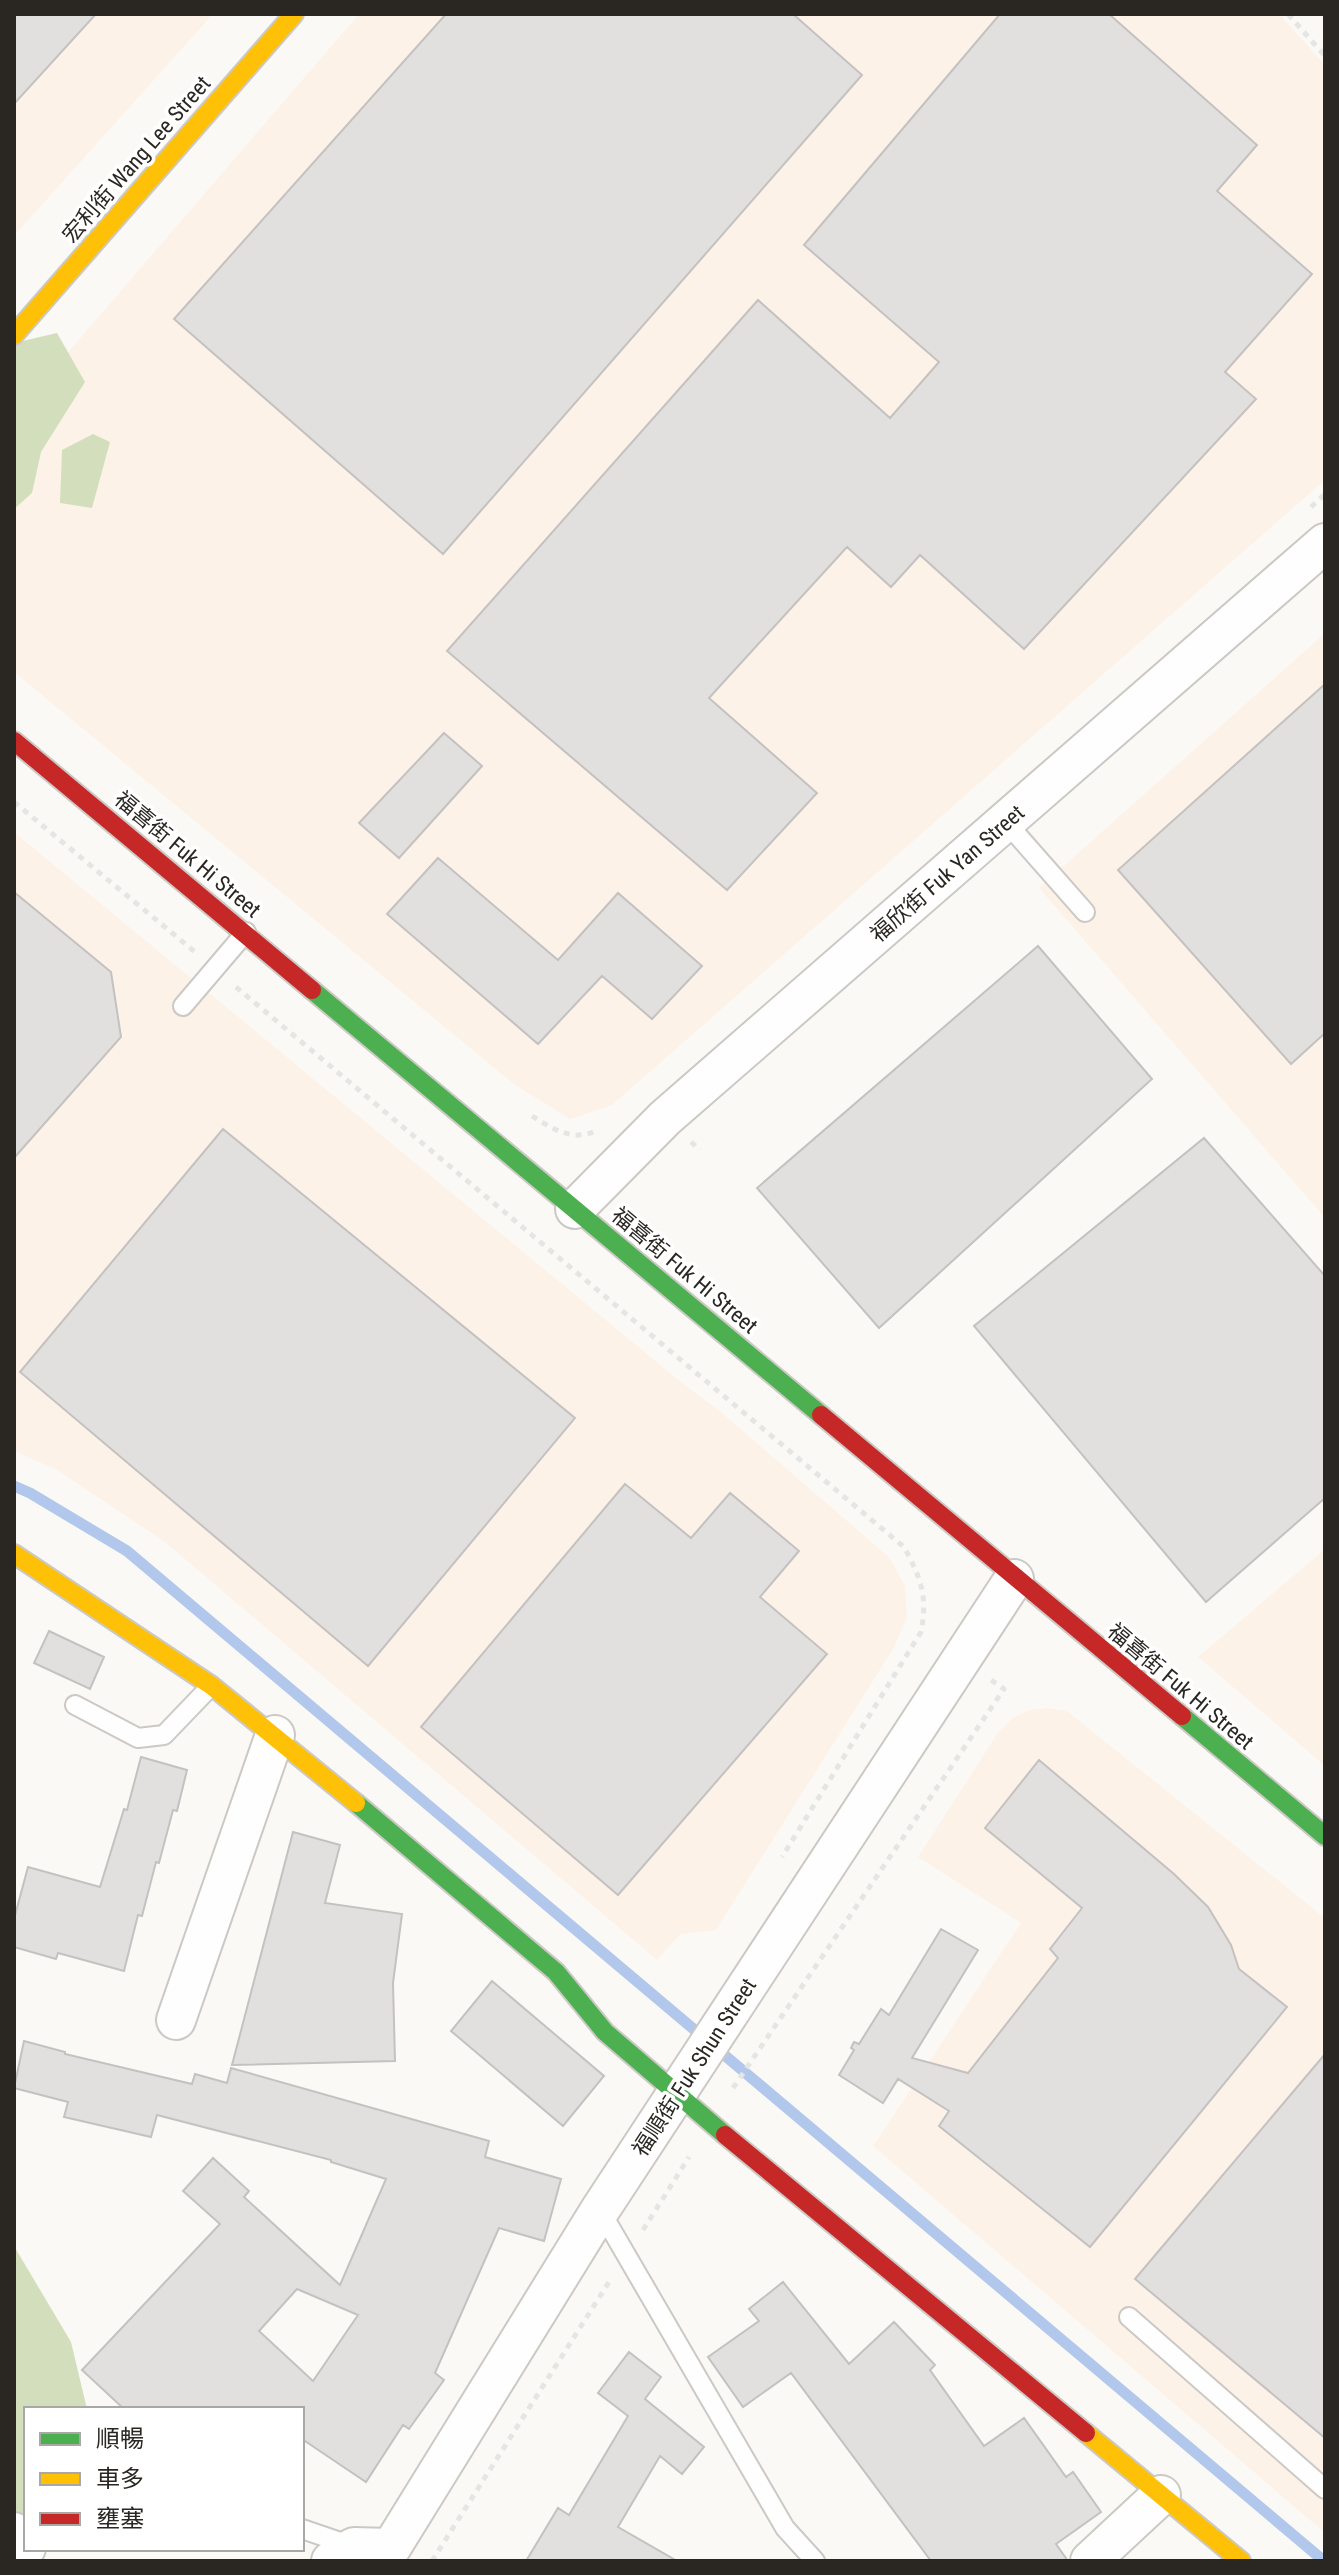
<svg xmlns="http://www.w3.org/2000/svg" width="1339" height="2575" viewBox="0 0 1339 2575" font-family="'Roboto Condensed','Noto Sans TC',sans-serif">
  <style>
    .built { fill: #fdf2e8 }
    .forest { fill: #d3dfbc }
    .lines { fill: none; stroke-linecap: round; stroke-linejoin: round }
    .stream { stroke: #b2c7ec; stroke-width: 11 }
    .building { fill: #e2dfdf; stroke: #c4c1c1; stroke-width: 2; fill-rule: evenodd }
    .lane-casing { stroke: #ccc9c5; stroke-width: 22 }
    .street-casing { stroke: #ccc9c5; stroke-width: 42 }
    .fast-casing { stroke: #ccc9c5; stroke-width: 22 }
    .slow-casing { stroke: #ccc9c5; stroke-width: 22 }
    .jam-casing { stroke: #ccc9c5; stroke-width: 22 }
    .path { stroke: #e5e5e3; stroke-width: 5; stroke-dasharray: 6 6; stroke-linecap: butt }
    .lane { stroke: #fefefe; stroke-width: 18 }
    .street { stroke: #fefefe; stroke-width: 38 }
    .fast { stroke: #4caf50; stroke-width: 18 }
    .slow { stroke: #ffc107; stroke-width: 18 }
    .jam { stroke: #c62828; stroke-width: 18 }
    .labels { text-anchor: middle; stroke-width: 7; stroke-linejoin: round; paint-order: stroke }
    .street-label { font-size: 22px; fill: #2a2622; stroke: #fff }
  </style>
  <rect width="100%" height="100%" fill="#fbf9f6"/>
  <!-- built -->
  <path class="built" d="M14 14H213L14 236Z
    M359 14H1279L1325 65V480L612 1105 570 1119 515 1085 14 672V415Z
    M1325 633V1218L1039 888Z
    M14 832 681 1382 721 1412 890 1558 905 1586 907 1618 893 1649 716 1930 681 1934 657 1960 166 1543 55 1469 14 1451Z
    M1325 1549V1766L1198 1657Z
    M1048 1708 1067 1711 1325 1918V2533L873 2146 1021 1923 918 1857 999 1731 1014 1717 1029 1710Z"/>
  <!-- forest -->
  <path class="forest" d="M57 333 85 382 41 452 32 493 14 509V343Z
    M93 434 110 442 92 508 60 503 62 450Z
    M14 2246 71 2342 87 2409H26V2521L14 2512Z"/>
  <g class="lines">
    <!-- stream -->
    <path class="stream" d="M14 1486 30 1493 127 1551 1324 2561"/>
  </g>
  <!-- building -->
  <path class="building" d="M14 14H96L14 104Z
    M446 14H793L862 75 443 554 174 319Z
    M1000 14H1109L1257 145 1217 191 1312 274 1225 372 1256 399 1024 649 920 555 891 587 847 547 709 698 817 793 727 890 447 651 758 300 890 418 939 362 804 245Z
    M1325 684V1033L1291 1064 1118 870Z
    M444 733 482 766 399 858 359 823Z
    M438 858 558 960 618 893 702 966 652 1019 602 976 538 1044 387 914Z
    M14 892 111 972 121 1037 14 1158Z
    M1038 946 1152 1079 879 1328 757 1188Z
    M223 1129 575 1418 368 1666 20 1372Z
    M1204 1138 1325 1276V1498L1206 1602 974 1326Z
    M625 1484 691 1538 730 1493 799 1551 760 1597 827 1654 618 1895 421 1727Z
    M49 1631 104 1657 90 1689 34 1663Z
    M141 1757 187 1770 177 1811 173 1810 159 1863 156 1862 142 1916 138 1915 124 1971 58 1953 56 1959 14 1947V1919L28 1867 100 1887 124 1809 127 1810Z
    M1039 1760 1174 1874 1208 1907 1231 1945 1239 1969 1287 2007 1090 2247 939 2126 949 2111 898 2079 883 2103 839 2075 854 2050 851 2048 854 2042 859 2044 881 2009 889 2015 941 1929 978 1950 912 2058 968 2073 1058 1958 1050 1949 1082 1908 985 1828Z
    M293 1832 340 1845 325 1903 402 1914 393 1983 395 2061 232 2065Z
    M492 1981 604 2076 563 2126 451 2031Z
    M24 2041 65 2052V2054L192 2084 195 2074 227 2083 231 2068 489 2141 485 2157 561 2179 544 2241 499 2228 435 2373 444 2380 409 2429 403 2425 366 2482 302 2439V2409H124L82 2370 220 2224 183 2191 213 2158 249 2191 244 2197 340 2285 386 2179 331 2162V2160L157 2115 151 2137 64 2117 68 2102 14 2088ZM297 2289 358 2315 313 2381 259 2331Z
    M1325 2054V2438L1135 2279Z
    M783 2282 849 2364 894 2322 935 2365 930 2370 984 2446 1024 2418 1066 2477 1073 2472 1101 2512 1056 2544 1068 2561H931L791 2373 743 2407 708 2357 759 2321 749 2309Z
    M629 2352 661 2377 645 2399 704 2447 682 2474 660 2456 618 2527 677 2561H526L558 2508 569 2515 628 2416 598 2393Z"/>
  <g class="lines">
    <!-- lane casing -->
    <g class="lane-casing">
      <path id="lane" d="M1005 821 1085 912
        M183 1006 246 932
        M75 1705 138 1738 164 1735 211 1686
        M600 2210 785 2528 815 2561
        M1129 2317 1325 2489
        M302 2529 352 2546"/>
    </g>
    <!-- street casing -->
    <g class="street-casing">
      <path id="street" d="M575 1209 665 1118 1325 543
        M176 2020 275 1735
        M14 2532 26 2548
        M331 2561 354 2547 391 2548
        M383 2561 600 2210 1014 1579
        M1090 2561 1161 2495"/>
    </g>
    <!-- fast casing -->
    <g class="fast-casing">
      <path id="fast" d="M312 990 821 1415
        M1182 1716 1325 1836
        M356 1803 556 1972 605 2032 725 2135"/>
    </g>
    <!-- slow casing -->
    <g class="slow-casing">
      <path id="slow" d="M14 335 294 14
        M14 1554 212 1686 356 1803
        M1086 2433 1241 2561"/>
    </g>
    <!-- jam casing -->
    <g class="jam-casing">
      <path id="jam" d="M14 741 312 990
        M821 1415 1182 1716
        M725 2135 1086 2433"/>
    </g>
    <!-- path -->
    <path class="path" d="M1288 14 1325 56
      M1311 507 1325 494
      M14 802 195 952
      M236 987 904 1547C921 1578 928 1597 921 1632L782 1857
      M532 1116C551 1128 572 1142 596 1131
      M691 1142 700 1150
      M733 2088 1004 1689 991 1680
      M643 2230 689 2157
      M432 2561 609 2282"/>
    <!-- lane -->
    <use href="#lane" class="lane"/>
    <!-- street -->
    <use href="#street" class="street"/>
    <!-- fast -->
    <use href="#fast" class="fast"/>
    <!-- slow -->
    <use href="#slow" class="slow"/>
    <!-- jam -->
    <use href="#jam" class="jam"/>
  </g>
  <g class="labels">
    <!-- street labels -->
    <g class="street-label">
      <text transform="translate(136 159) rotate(-49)" y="8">宏利街 Wang Lee Street</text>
      <text transform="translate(188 854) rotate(40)" y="8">福喜街 Fuk Hi Street</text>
      <text transform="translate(947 873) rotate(-41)" y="8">福欣街 Fuk Yan Street</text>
      <text transform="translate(685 1270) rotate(40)" y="8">福喜街 Fuk Hi Street</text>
      <text transform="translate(1181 1686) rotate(40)" y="8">福喜街 Fuk Hi Street</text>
      <text transform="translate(694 2067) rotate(-57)" y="8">福順街 Fuk Shun Street</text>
    </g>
  </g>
  <!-- border -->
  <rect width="1339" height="2575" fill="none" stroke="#2a2622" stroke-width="32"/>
  <!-- legend -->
  <rect x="24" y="2407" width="280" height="144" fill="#ffffff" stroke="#aaa8a7" stroke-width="2"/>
  <rect x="40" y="2433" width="40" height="12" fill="#4caf50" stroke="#aaa8a7" stroke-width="2"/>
  <text x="96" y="2447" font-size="24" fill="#2a2622">順暢</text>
  <rect x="40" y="2473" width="40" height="12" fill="#ffc107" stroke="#aaa8a7" stroke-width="2"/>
  <text x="96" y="2487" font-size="24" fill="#2a2622">車多</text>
  <rect x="40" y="2513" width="40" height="12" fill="#c62828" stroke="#aaa8a7" stroke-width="2"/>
  <text x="96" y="2527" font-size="24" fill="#2a2622">壅塞</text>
</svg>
